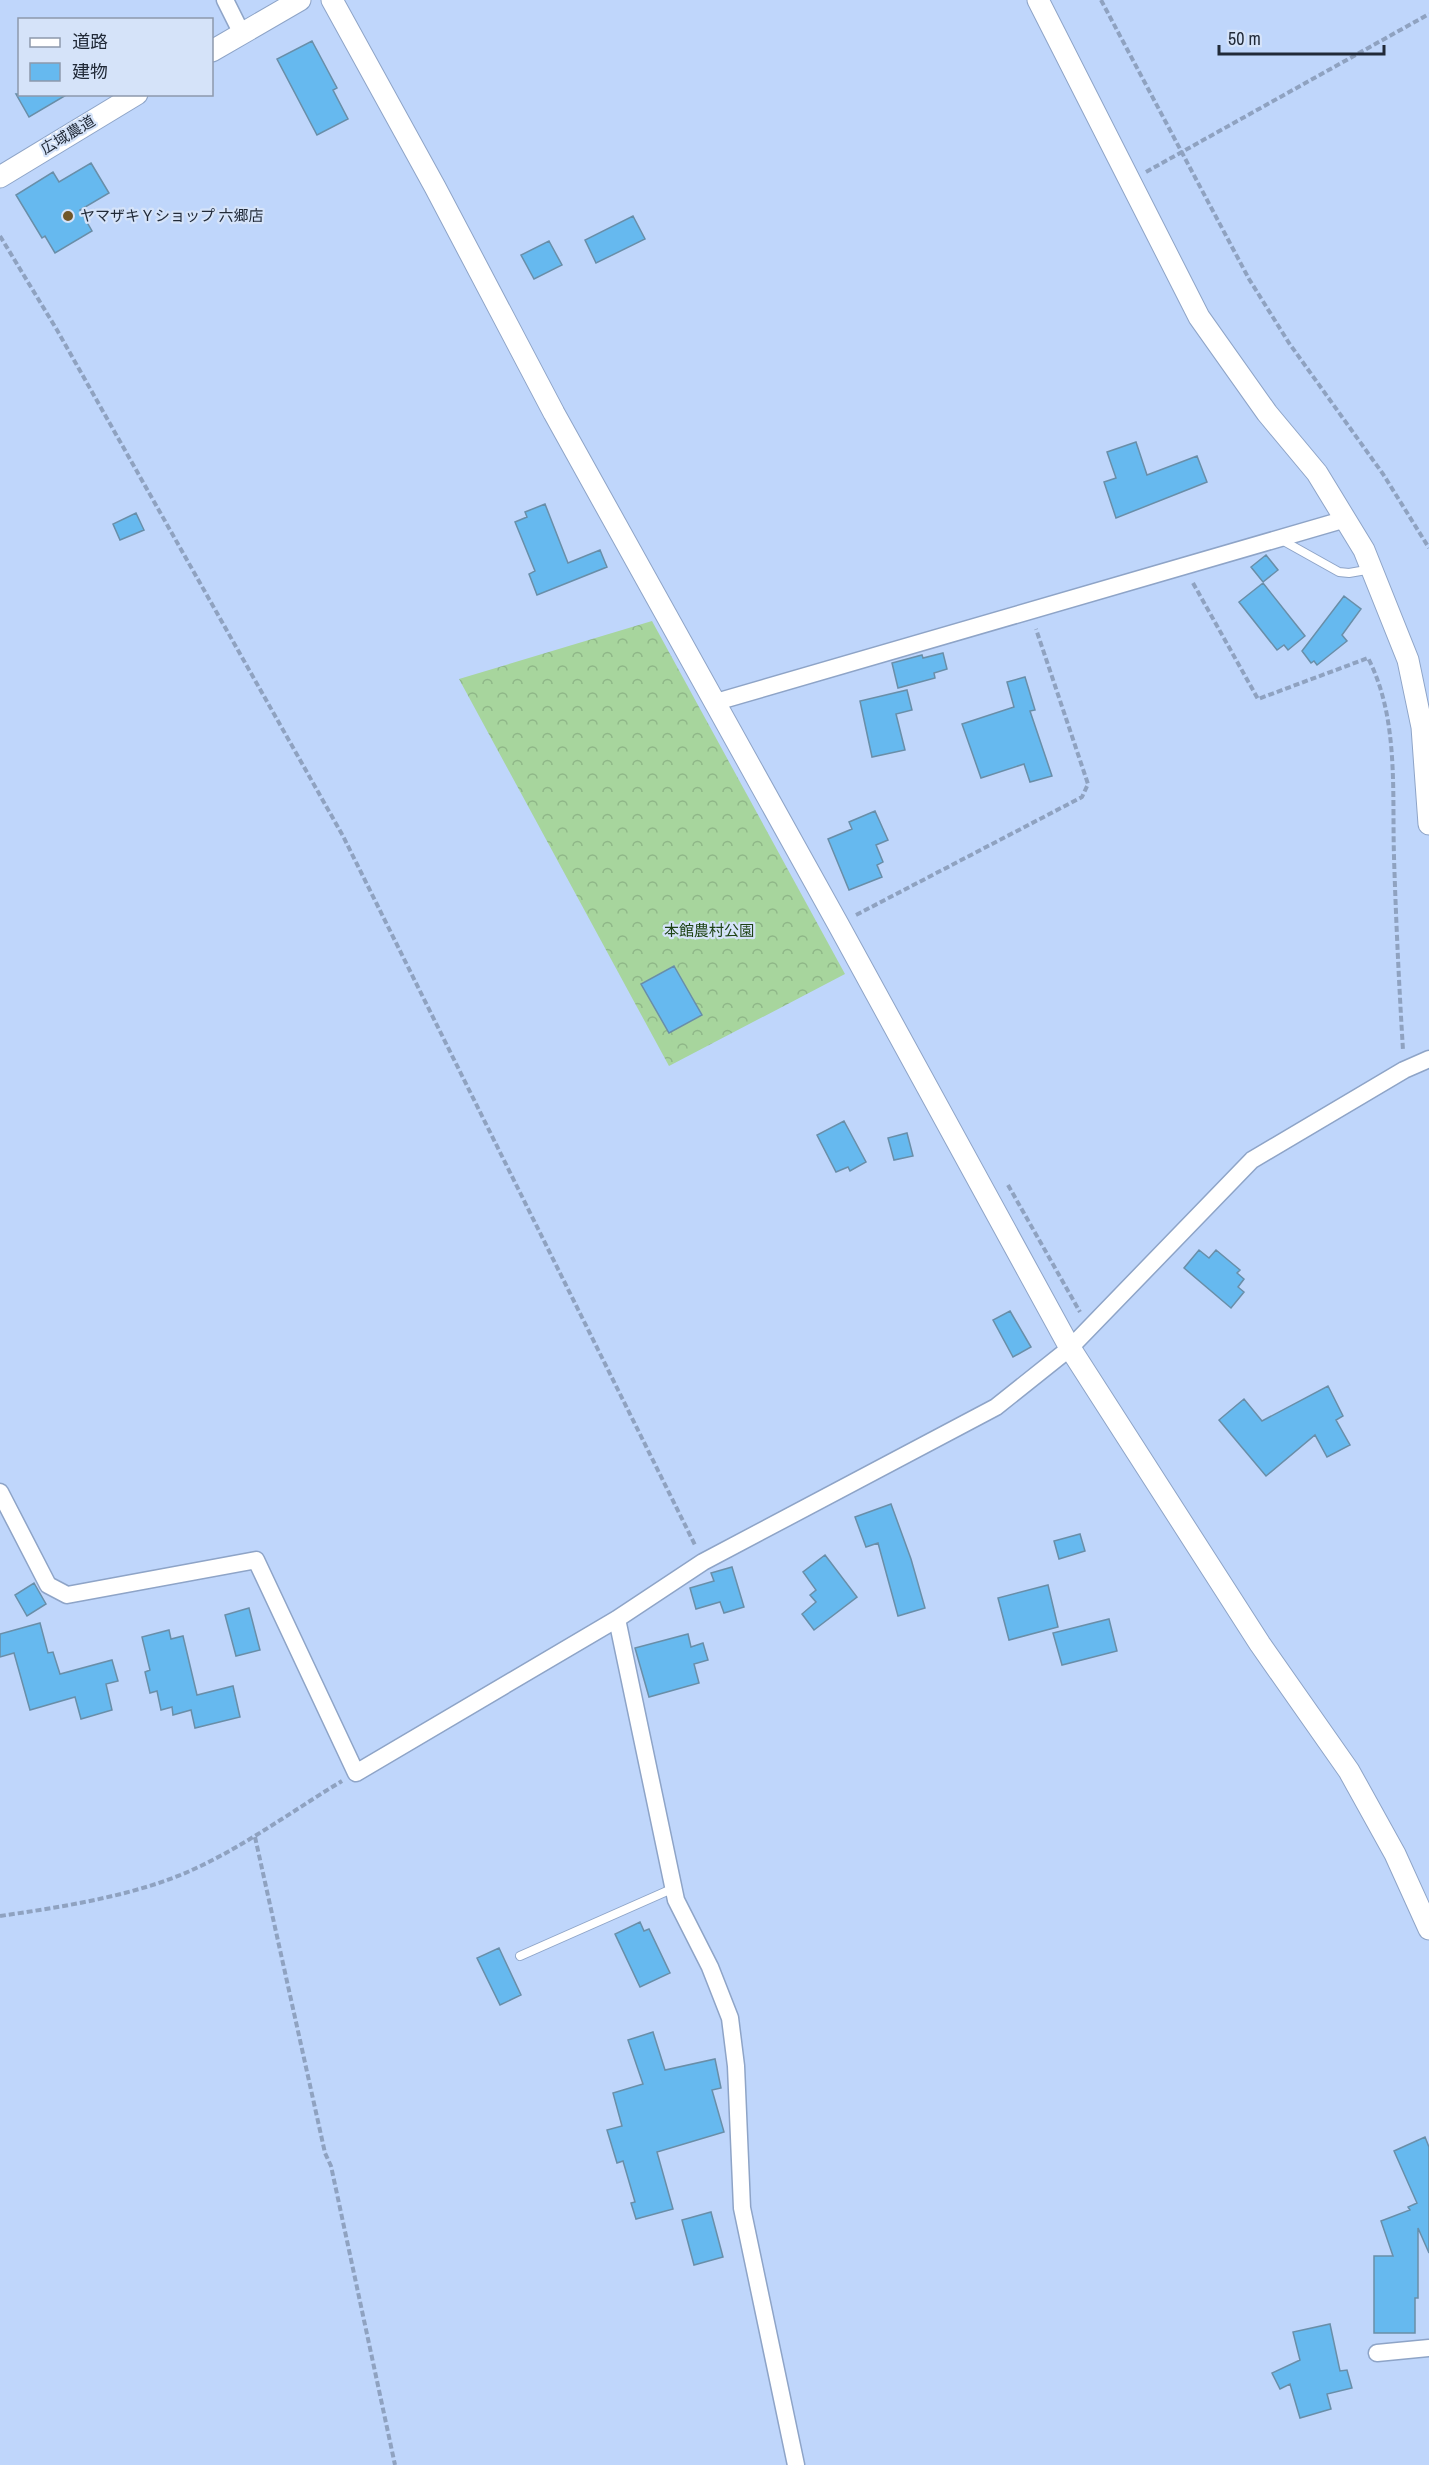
<svg xmlns="http://www.w3.org/2000/svg" width="1429" height="2465" viewBox="0 0 1429 2465" font-family="'Archivo Narrow','Noto Sans JP',sans-serif">
  <style>
    .forest { fill: url(#forest-crowns) }
    .building { fill: #66b9ef; stroke: #698ea8; stroke-width: 1.5 }
    .lines { fill: none; stroke-linecap: round; stroke-linejoin: round }
    .service-casing { stroke: #8ea4c7; stroke-width: 10 }
    .minor-casing { stroke: #8ea4c7; stroke-width: 19 }
    .tertiary-casing { stroke: #8ea4c7; stroke-width: 23 }
    .path { stroke: #8fa2c0; stroke-width: 4; stroke-dasharray: 6 3; stroke-linecap: butt }
    .service { stroke: #fff; stroke-width: 8 }
    .minor { stroke: #fff; stroke-width: 16 }
    .tertiary { stroke: #fff; stroke-width: 21 }
    .poi-dot { fill: #715729; stroke: #d5e3f9; stroke-width: 2 }
    .labels { text-anchor: middle; stroke-width: 4.5; stroke-linejoin: round; paint-order: stroke }
    .street-label { font-size: 15px; fill: #212a38; stroke: #d5e3f9 }
    .poi-label { font-size: 15px; fill: #212a38; stroke: #d5e3f9; text-anchor: start }
    .park-label { font-size: 15px; fill: #1e4315; stroke: #d5e3f9 }
  </style>
  <defs>
    <pattern id="forest-crowns" width="20" height="18" patternUnits="userSpaceOnUse" patternTransform="scale(1.5)"><rect width="20" height="18" fill="#a7d59d"/><path d="M2 6a3 3 0 1 1 6 0M12 15a3 3 0 1 1 6 0" fill="none" stroke="#8fb788"/></pattern>
  </defs>
  <rect width="100%" height="100%" fill="#bfd6fb"/>
  <!-- forest -->
  <path class="forest" d="M652 621 845 974 669 1066 459 679Z"/>
  <!-- building -->
  <path class="building" d="M312 41 337 88 333 90 348 119 317 135 277 59Z
    M16 94H68L29 117Z
    M91 163 109 193 80 210 92 231 55 253 45 236 42 238 16 195 53 172 59 182Z
    M633 216 645 239 596 263 585 240Z
    M549 241 562 265 534 279 521 255Z
    M1136 442 1147 475 1197 456 1207 482 1116 518 1104 482 1116 478 1107 452Z
    M545 504 568 563 600 550 607 567 537 595 529 574 535 571 515 522 527 517 525 512Z
    M136 513 144 530 120 540 113 524Z
    M1266 555 1278 570 1263 582 1251 567Z
    M1263 583 1305 636 1288 650 1284 645 1277 650 1239 602Z
    M1344 596 1361 609 1342 635 1347 641 1317 665 1314 661 1311 663 1302 651Z
    M943 653 947 669 934 673 935 678 898 688 892 663 922 655 923 658Z
    M1025 677 1035 710 1030 711 1052 776 1030 782 1024 764 981 778 962 724 1014 707 1007 682Z
    M907 690 912 710 896 714 905 750 872 757 860 701Z
    M875 811 888 840 876 845 883 862 877 865 882 877 849 890 828 839 852 829 849 822Z
    M674 966 702 1015 669 1033 641 984Z
    M844 1121 866 1162 850 1171 848 1167 836 1172 817 1135Z
    M907 1133 913 1156 894 1160 888 1138Z
    M1199 1250 1209 1258 1216 1250 1240 1270 1237 1273 1244 1279 1238 1287 1244 1292 1231 1308 1184 1268Z
    M1010 1311 1031 1347 1013 1357 993 1320Z
    M1328 1386 1343 1416 1336 1420 1350 1445 1327 1457 1315 1435 1266 1476 1219 1420 1244 1399 1262 1421Z
    M891 1504 911 1559 925 1608 898 1616 878 1543 866 1547 855 1517Z
    M1080 1534 1085 1551 1059 1559 1054 1541Z
    M825 1555 857 1597 814 1630 802 1614 816 1602 810 1595 816 1590 803 1572Z
    M732 1567 744 1607 724 1613 720 1602 696 1609 690 1588 714 1581 711 1573Z
    M34 1583 46 1604 27 1616 15 1595Z
    M1048 1585 1058 1627 1009 1640 998 1598Z
    M249 1608 260 1650 236 1656 225 1615Z
    M1109 1619 1117 1651 1062 1665 1053 1633Z
    M40 1623 48 1653 53 1652 60 1674 112 1660 118 1681 106 1684 112 1710 81 1719 75 1697 30 1710 14 1653 0 1657V1634Z
    M169 1630 171 1639 183 1636 197 1695 233 1686 240 1717 195 1728 191 1710 173 1715 172 1707 161 1710 157 1691 150 1693 145 1672 150 1670 142 1637Z
    M688 1634 691 1647 703 1643 708 1660 694 1664 699 1683 649 1697 635 1648Z
    M640 1922 644 1931 649 1929 670 1973 640 1987 615 1934Z
    M499 1948 521 1995 500 2005 477 1958Z
    M653 2032 665 2070 715 2059 721 2088 712 2090 724 2132 657 2152 673 2209 636 2219 631 2203 635 2202 623 2161 617 2163 607 2130 622 2126 613 2093 643 2084 628 2040Z
    M1425 2137 1429 2147V2253L1418 2228V2298H1415V2333H1374V2256H1393L1381 2221 1410 2210 1408 2207 1417 2203 1394 2151Z
    M711 2212 723 2257 694 2265 682 2220Z
    M1330 2324 1340 2371 1347 2370 1352 2388 1327 2394 1331 2409 1300 2418 1290 2384 1280 2389 1272 2373 1300 2360 1293 2332Z"/>
  <g class="lines">
    <!-- service casing -->
    <g class="service-casing">
      <path id="service" d="M1280 539 1339 572 1349 573 1372 569
        M520 1956 674 1888"/>
    </g>
    <!-- minor casing -->
    <g class="minor-casing">
      <path id="minor" d="M225 0 242 34
        M716 702 1346 519
        M0 1492 48 1585 67 1595 256 1560 356 1773 617 1619 703 1562 996 1407 1070 1348 1252 1160 1404 1070 1429 1059
        M617 1619 676 1900 710 1967 730 2018 736 2066 742 2208 796 2465
        M1377 2353 1429 2348"/>
    </g>
    <!-- tertiary casing -->
    <g class="tertiary-casing">
      <path id="tertiary" d="M332 0 435 187 554 413 838 924 1070 1348 1260 1644 1349 1771 1395 1854 1429 1929
        M1038 0 1199 317 1267 413 1317 473 1364 550 1408 660 1422 727 1429 824
        M212 51 300 0
        M0 177 137 94"/>
    </g>
    <!-- path -->
    <path class="path" d="M1101 0 1249 279 1289 343 1383 474 1429 548
      M1146 172 1429 14
      M0 236 57 330 343 836 696 1547
      M1193 583 1258 699 1368 658C1399 718 1392 791 1394 857 1396 921 1399 985 1403 1050
      M856 915 1082 797 1088 784 1036 629
      M1008 1185 1080 1312
      M255 1837 325 2153 331 2166 395 2465
      M0 1916C61 1907 135 1896 192 1870 245 1846 292 1811 342 1781"/>
    <!-- service -->
    <use href="#service" class="service"/>
    <!-- minor -->
    <use href="#minor" class="minor"/>
    <!-- tertiary -->
    <use href="#tertiary" class="tertiary"/>
  </g>
  <!-- markers -->
  <circle class="poi-dot" cx="68" cy="216" r="6"/>
  <g class="labels">
    <!-- street labels -->
    <g class="street-label">
      <text transform="translate(68 135) rotate(-31)" y="5">広域農道</text>
    </g>
    <!-- poi labels -->
    <g class="poi-label">
      <text x="80" y="221">ヤマザキＹショップ 六郷店</text>
    </g>
    <!-- park labels -->
    <g class="park-label">
      <text x="709" y="936">本館農村公園</text>
    </g>
  </g>
  <!-- legend -->
  <rect x="18" y="18" width="195" height="78" fill="#d5e3f9" stroke="#8d99ac" stroke-width="1.5"/>
  <rect x="30" y="38" width="30" height="9" fill="#ffffff" stroke="#8d99ac" stroke-width="1.5"/>
  <text x="72" y="48" font-size="18" fill="#212a38">道路</text>
  <rect x="30" y="63" width="30" height="18" fill="#66b9ef" stroke="#8d99ac" stroke-width="1.5"/>
  <text x="72" y="78" font-size="18" fill="#212a38">建物</text>
  <!-- scale -->
  <path d="M1219 45v9h165v-9" fill="none" stroke="#212a38" stroke-width="3"/>
  <text x="1228" y="45" font-size="18" fill="#212a38" stroke="#d5e3f9" stroke-width="4.5" paint-order="stroke">50 m</text>
</svg>
